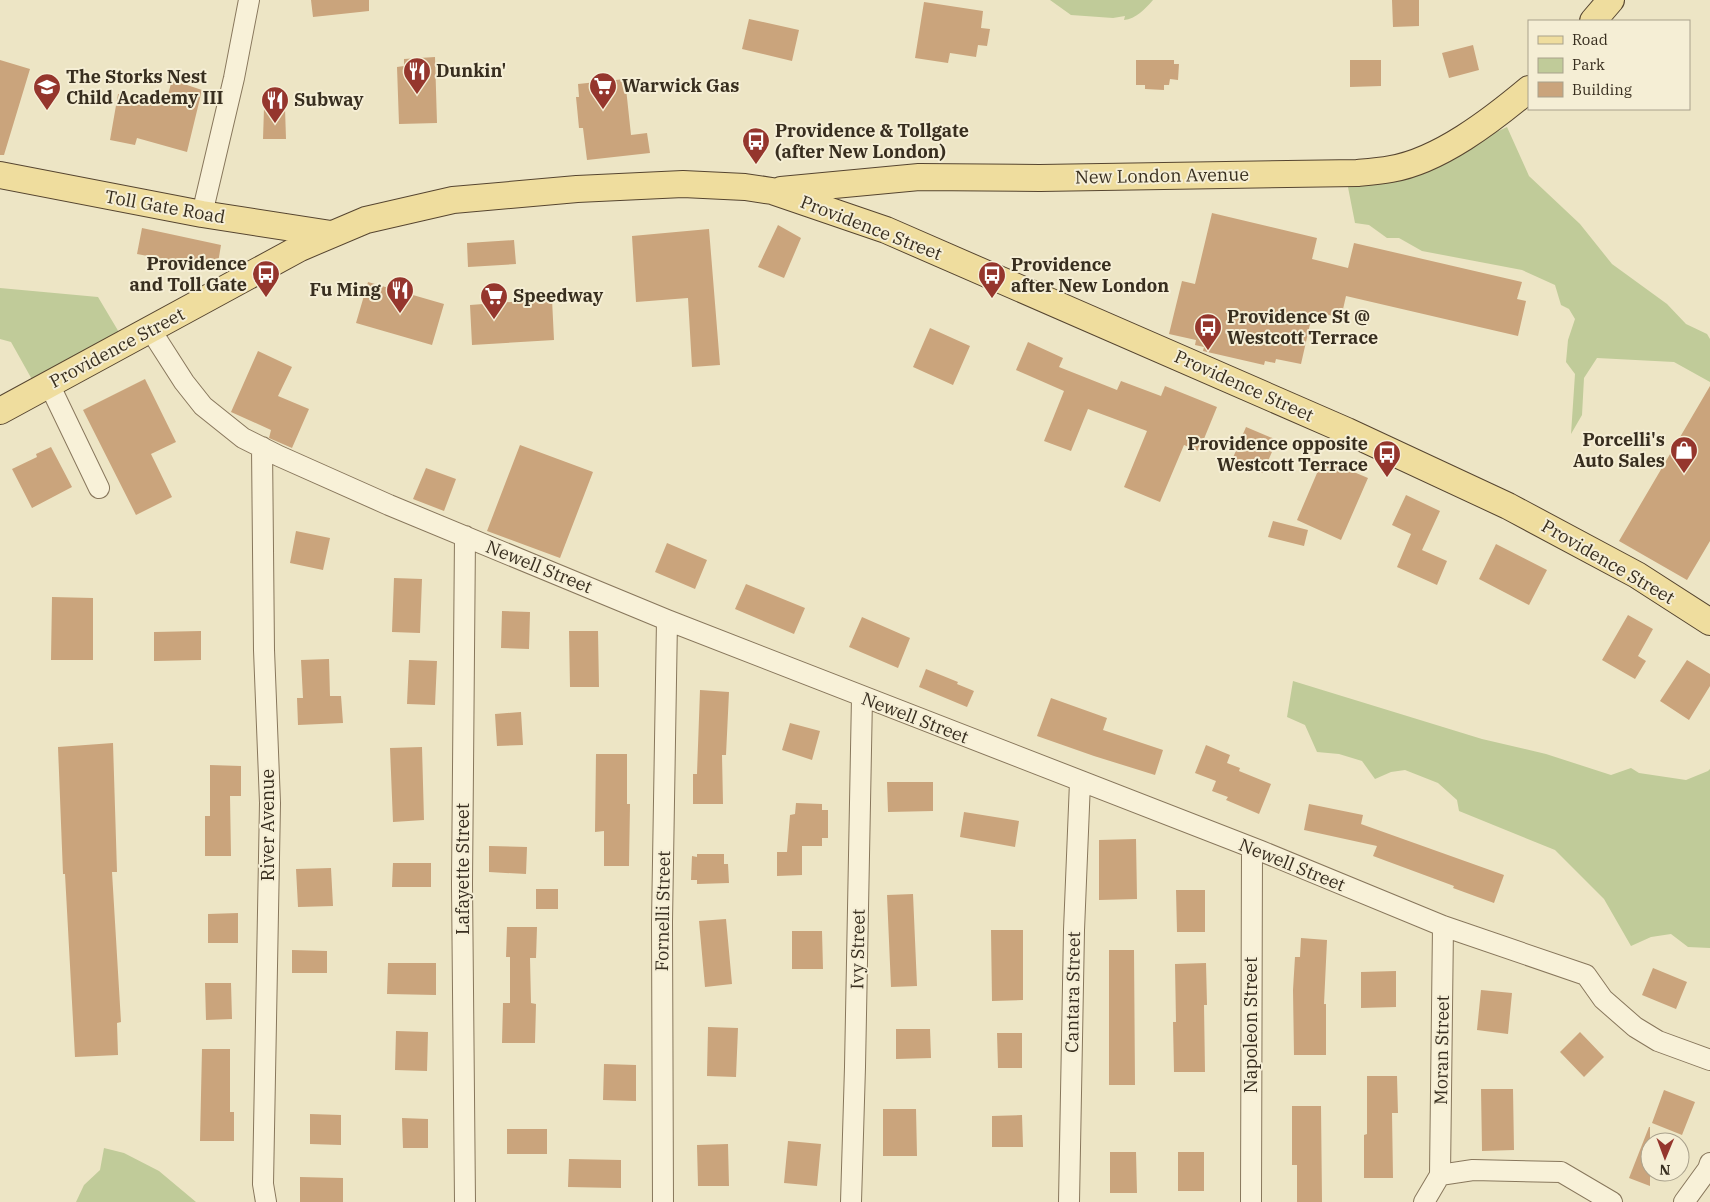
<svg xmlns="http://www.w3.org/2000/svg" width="1710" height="1202" viewBox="0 0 1710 1202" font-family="'IBM Plex Serif',serif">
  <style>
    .green { fill: #c0cb99 }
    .building { fill: #caa47c }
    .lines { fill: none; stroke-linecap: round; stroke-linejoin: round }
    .minor-casing { stroke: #88775c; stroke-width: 22 }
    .major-casing { stroke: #564530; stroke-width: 28 }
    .minor { stroke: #f8f1d8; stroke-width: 20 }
    .major { stroke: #efdd9e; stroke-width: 26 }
    .labels { text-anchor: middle; stroke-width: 4; stroke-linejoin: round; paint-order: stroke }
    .poi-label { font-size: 18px; font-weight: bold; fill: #382e1f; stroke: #f5eed5; text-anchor: start }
    .street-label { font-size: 18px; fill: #382e1f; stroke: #f5eed5 }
  </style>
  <rect width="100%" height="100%" fill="#ede5c5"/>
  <!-- green -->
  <path class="green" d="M1050 0H1153C1145 9 1136 19 1124 20L1125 16 1113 18 1071 15Z
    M1507 127 1529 176 1580 224 1612 264 1667 304 1686 324 1707 334 1710 339V382L1674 362 1597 358 1584 378 1582 415 1571 434 1575 374 1566 362 1568 340 1575 319 1569 309 1561 305 1555 285 1522 270 1422 251 1399 238H1387L1369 225 1355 223 1346 177 1471 144Z
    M0 288 98 297 123 339 34 383 11 342 0 339Z
    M1293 681 1482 739 1546 754 1611 775 1631 768 1639 773 1686 780 1708 771 1710 769V948L1688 947 1671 934 1651 937 1631 946 1604 899 1555 850 1459 811 1457 800 1438 783 1405 770 1391 772 1375 779 1362 761 1339 754 1317 752 1305 725 1287 717Z
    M104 1148 124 1153 159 1171 196 1202H76L84 1185 100 1170Z"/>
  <!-- building -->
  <path class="building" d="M311 0H369V11L313 17Z
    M1392 0H1419V26L1393 27Z
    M924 2 983 11 981 28 990 29 987 46 978 45 976 57 950 53 948 63 915 58Z
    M749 19 799 30 792 61 742 49Z
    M1473 45 1479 70 1449 78 1442 53Z
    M435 57 437 123 399 124 397 67 404 66V59Z
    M0 60 30 69 4 155H0Z
    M1136 60H1174V64H1179L1178 80 1170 79 1169 85H1164V90L1145 89V85H1136Z
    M1350 60H1381V86L1350 87Z
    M625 79 631 135 647 133 650 153 587 160 583 128H579L576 97H579L578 84Z
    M172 80 202 90 187 152 137 138 135 145 110 140 118 94 166 102Z
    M264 108H285L286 139H263Z
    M1212 213 1317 238 1312 259 1348 268 1354 243 1522 282 1517 299 1526 301 1518 336 1346 296 1341 318 1313 311 1301 364 1276 359 1275 363 1265 361 1264 365 1203 351 1204 347 1195 345 1196 340 1169 334 1182 281 1195 284Z
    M778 225 801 238 784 278 758 267Z
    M142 228 221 245 217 269 137 254Z
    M709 229 720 365 692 367 688 298 636 302 632 236Z
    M514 240 516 264 468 267 467 243Z
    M368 282 444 304 432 345 356 323Z
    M552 299 554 340 472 345 470 305Z
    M930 328 970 346 953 385 913 367Z
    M1028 342 1063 358 1059 367 1117 390 1121 381 1161 396 1165 386 1217 407 1199 451 1184 445 1160 502 1124 487 1147 431 1088 409 1071 451 1044 441 1064 391 1016 370Z
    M258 351 292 367 278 396 309 409 292 448 269 438 271 430 231 412Z
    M145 379 176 442 151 454 172 497 136 515 83 410Z
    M1710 386V541L1687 580 1619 541Z
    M1246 427 1277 440 1263 473 1232 460Z
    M520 445 593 472 560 558 487 531Z
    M51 447 72 487 32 508 12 469 37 457 36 454Z
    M1323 459 1368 478 1341 540 1297 520Z
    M426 468 456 479 444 511 413 499Z
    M1406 495 1440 511 1422 550 1447 561 1437 585 1397 567 1411 534 1392 525Z
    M1273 521 1308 530 1304 546 1268 537Z
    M296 531 330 538 323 570 290 563Z
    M667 543 707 560 695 589 655 572Z
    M1496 544 1547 570 1529 605 1479 579Z
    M394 578 422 579 420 633 392 632Z
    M746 584 805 608 794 634 735 609Z
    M52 597 93 598V660H51Z
    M502 611 530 612 529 649 501 648Z
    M1628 615 1653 629 1638 656 1646 661 1635 679 1602 660Z
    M862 617 910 638 898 668 849 647Z
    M201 631V660L154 661V632Z
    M569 631H598L599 687H570Z
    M329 659 330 696H341L343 723 298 725 297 698H303L301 660Z
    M409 660 437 661 435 705 407 704Z
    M1687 660 1710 674V686L1689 720 1660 701Z
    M926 669 958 682 957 684 974 691 967 707 919 687Z
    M700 690 729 692 726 755H722L723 804H693V774H697Z
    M1051 698 1107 718 1103 730 1163 750 1155 775 1094 756 1037 736Z
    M521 712 523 745 497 746 495 714Z
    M790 723 820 731 812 760 782 750Z
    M113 743 117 872H112L121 1022 117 1023 118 1055 75 1057 65 874H63L58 747Z
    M1206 745 1230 755 1227 763 1240 768 1239 771 1271 784 1259 814 1226 800 1228 797 1212 791 1216 781 1195 773Z
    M422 747 424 820 393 822 390 748Z
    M596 754H627V804H630L629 866H604V831L595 832Z
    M210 765 241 766V796H230L231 856H205V816H210Z
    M887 782H933V811L888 812Z
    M796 803 822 804V810H828V838H822V846H802V875L777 876V852H787L790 815 795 814Z
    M1309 804 1363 815 1361 824 1504 875 1494 903 1453 888 1454 886 1373 856 1377 846 1304 830Z
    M964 812 1019 821 1015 847 960 837Z
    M1136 839 1137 899 1099 900V840Z
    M489 846 527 847 526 874 489 872Z
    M697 854H724V864H728L729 883 697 884V880H691L692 856 697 857Z
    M393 863H431V887H392Z
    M331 868 333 906 298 907 296 869Z
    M536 889H558V909H536Z
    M1176 890H1205V932H1177Z
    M913 894 917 986 891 987 887 895Z
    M238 913V943H208V914Z
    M726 919 732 984 705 987 699 921Z
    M507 927H537L536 958H530L531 1003 536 1004 535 1043H502L503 1003H510V957H506Z
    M991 930H1023V1000L992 1001Z
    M792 931H822L823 969H792Z
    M1301 938 1327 940 1324 1004H1326V1055H1294L1293 990 1295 957H1300Z
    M292 950 327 951V973H292Z
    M1109 950H1134L1135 1085H1109Z
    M388 963H436V995L387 994Z
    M1206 963 1207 1005H1204L1205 1072H1174L1173 1022H1176L1175 964Z
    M1653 968 1687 982 1676 1009 1642 995Z
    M1396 971V1007L1361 1008V972Z
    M205 983H231L232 1019 206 1020Z
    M1481 990 1512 993 1508 1034 1477 1030Z
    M708 1027 738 1028 736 1077 707 1076Z
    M896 1029H930L931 1058 896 1059Z
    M396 1031 428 1032 427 1071 395 1070Z
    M1580 1032 1604 1057 1584 1077 1560 1052Z
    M997 1033H1022V1068H998Z
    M202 1049H230V1112H234V1141H200Z
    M604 1064 636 1065V1101L603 1100Z
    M1367 1076H1397L1398 1113H1392L1393 1178H1364V1135L1367 1134Z
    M1481 1089H1513L1514 1150 1482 1151Z
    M1664 1090 1695 1102 1682 1135 1652 1123Z
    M1292 1106H1321L1322 1202H1297V1165H1292Z
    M883 1109H916L917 1156H883Z
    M310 1114 341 1115V1145L310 1144Z
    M1022 1115 1023 1147H992V1116Z
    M402 1118 428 1119V1148H403Z
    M1649 1127H1650V1186L1629 1178Z
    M507 1129H547V1154H507Z
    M788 1141 821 1144 817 1186 784 1183Z
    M728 1144 729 1186H698L697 1145Z
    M1110 1152H1136L1137 1193H1110Z
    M1178 1152H1204V1191H1178Z
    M569 1159 621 1160V1188L568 1187Z
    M300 1177 343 1178V1202H300Z"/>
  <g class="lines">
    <!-- minor casing -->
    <g class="minor-casing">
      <path id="minor" d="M202 214 234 78 249 0
        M150 329 184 382 203 406 243 438 279 456 389 505 667 620 1261 851 1443 926 1586 975 1603 999 1635 1027 1658 1041 1710 1060
        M49 384 99 488
        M262 447 264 650 270 803 263 1184 266 1202
        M1440 1175 1443 926
        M465 1202 462 884 465 536
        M663 1202 662 922 667 620
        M851 1202 855 1067 862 697
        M1069 1202 1074 930 1080 782
        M1251 1202 1252 848
        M1424 1202 1440 1175 1473 1170 1561 1172 1612 1202
        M1684 1202 1708 1169 1710 1163"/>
    </g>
    <!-- major casing -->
    <g class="major-casing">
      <path id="major" d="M1593 21 1611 0
        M0 175 202 214 331 234
        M781 190 919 177 1040 178 1357 173C1368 172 1380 171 1391 169 1439 161 1492 120 1529 89
        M0 411 300 248 366 220 453 200 577 189 683 184 745 187 772 191 886 230 1347 431 1508 506 1637 575 1710 622"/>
    </g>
    <!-- minor -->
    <use href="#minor" class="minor"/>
    <!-- major -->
    <use href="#major" class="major"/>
  </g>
  <!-- icons -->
  <defs>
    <g id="restaurant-pin" transform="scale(1.4375)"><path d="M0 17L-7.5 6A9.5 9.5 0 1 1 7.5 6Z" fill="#95362d" stroke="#f5eed5"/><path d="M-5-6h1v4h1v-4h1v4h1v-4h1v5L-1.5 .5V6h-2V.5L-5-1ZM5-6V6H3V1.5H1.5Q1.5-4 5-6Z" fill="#fff"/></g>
    <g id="supermarket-pin" transform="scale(1.4375)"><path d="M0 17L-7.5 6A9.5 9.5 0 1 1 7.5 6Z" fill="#95362d" stroke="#f5eed5"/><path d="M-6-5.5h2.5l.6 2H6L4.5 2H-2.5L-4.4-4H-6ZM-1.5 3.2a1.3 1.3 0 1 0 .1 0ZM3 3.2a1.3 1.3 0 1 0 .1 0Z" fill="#fff"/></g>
    <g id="school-pin" transform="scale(1.4375)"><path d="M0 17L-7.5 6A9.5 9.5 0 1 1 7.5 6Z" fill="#95362d" stroke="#f5eed5"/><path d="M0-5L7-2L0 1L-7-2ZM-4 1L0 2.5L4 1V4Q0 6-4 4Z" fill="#fff"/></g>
    <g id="bus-pin" transform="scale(1.4375)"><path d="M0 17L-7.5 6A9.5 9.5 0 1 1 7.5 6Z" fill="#95362d" stroke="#f5eed5"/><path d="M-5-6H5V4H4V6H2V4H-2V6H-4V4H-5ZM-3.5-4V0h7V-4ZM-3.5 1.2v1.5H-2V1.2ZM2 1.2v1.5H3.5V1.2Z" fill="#fff"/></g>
    <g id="shop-pin" transform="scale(1.4375)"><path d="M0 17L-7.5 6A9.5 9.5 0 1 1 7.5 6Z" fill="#95362d" stroke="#f5eed5"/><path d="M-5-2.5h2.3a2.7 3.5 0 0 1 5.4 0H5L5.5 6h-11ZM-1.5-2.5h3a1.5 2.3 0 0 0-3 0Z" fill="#fff"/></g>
  </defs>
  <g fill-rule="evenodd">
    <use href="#restaurant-pin" x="417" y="71"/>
    <use href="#supermarket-pin" x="603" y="86"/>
    <use href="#school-pin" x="47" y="87"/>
    <use href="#restaurant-pin" x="275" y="100"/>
    <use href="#bus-pin" x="756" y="141"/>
    <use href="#bus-pin" x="266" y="274"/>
    <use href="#bus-pin" x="992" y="275"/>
    <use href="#restaurant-pin" x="400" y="290"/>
    <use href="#supermarket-pin" x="494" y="296"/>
    <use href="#bus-pin" x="1208" y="327"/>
    <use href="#shop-pin" x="1684" y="450"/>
    <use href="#bus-pin" x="1387" y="454"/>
  </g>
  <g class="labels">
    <!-- poi labels -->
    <g class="poi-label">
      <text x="436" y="77">Dunkin'</text>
      <text x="66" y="83">The Storks Nest<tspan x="66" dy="21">Child Academy III</tspan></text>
      <text x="622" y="92">Warwick Gas</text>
      <text x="294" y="106">Subway</text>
      <text x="775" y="137">Providence &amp; Tollgate<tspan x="775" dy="21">(after New London)</tspan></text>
      <text x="247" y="270" text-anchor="end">Providence<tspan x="247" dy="21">and Toll Gate</tspan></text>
      <text x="1011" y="271">Providence<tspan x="1011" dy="21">after New London</tspan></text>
      <text x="381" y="296" text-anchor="end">Fu Ming</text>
      <text x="513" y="302">Speedway</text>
      <text x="1227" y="323">Providence St @<tspan x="1227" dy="21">Westcott Terrace</tspan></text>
      <text x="1665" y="446" text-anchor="end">Porcelli's<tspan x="1665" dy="21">Auto Sales</tspan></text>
      <text x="1368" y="450" text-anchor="end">Providence opposite<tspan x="1368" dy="21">Westcott Terrace</tspan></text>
    </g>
    <!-- street labels -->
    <g class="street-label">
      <text transform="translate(1162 176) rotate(-1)" y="6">New London Avenue</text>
      <text transform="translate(165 207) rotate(10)" y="6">Toll Gate Road</text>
      <text transform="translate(871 228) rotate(21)" y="6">Providence Street</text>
      <text transform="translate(117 348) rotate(-28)" y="6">Providence Street</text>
      <text transform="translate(1244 386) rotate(24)" y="6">Providence Street</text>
      <text transform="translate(1608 562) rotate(30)" y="6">Providence Street</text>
      <text transform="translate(539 567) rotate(22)" y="6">Newell Street</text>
      <text transform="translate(915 718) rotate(21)" y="6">Newell Street</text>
      <text transform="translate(268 825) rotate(-90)" y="6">River Avenue</text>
      <text transform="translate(1292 865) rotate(22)" y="6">Newell Street</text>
      <text transform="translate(463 869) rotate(-90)" y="6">Lafayette Street</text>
      <text transform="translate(663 911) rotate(-89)" y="6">Fornelli Street</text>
      <text transform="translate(858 949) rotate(-89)" y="6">Ivy Street</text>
      <text transform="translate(1073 992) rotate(-89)" y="6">Cantara Street</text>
      <text transform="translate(1251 1025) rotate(-90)" y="6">Napoleon Street</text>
      <text transform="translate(1442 1050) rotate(-89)" y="6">Moran Street</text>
    </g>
  </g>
  <!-- legend -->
  <rect x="1528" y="20" width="162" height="90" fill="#f5eed5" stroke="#a9a18c"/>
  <rect x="1538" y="36" width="25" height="8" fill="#efdd9e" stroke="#a9a18c"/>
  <text x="1572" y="45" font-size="15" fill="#382e1f">Road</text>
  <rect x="1538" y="58" width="25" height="15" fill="#c0cb99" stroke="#a9a18c"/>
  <text x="1572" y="70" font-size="15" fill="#382e1f">Park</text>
  <rect x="1538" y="82" width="25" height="15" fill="#caa47c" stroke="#a9a18c"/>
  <text x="1572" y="95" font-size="15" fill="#382e1f">Building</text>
  <!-- north arrow -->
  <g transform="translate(1665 1157) rotate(181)"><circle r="24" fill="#f5eed5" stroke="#a9a18c"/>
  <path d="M0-4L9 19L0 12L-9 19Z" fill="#95362d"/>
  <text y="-8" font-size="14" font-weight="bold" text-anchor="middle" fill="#382e1f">N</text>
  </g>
</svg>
